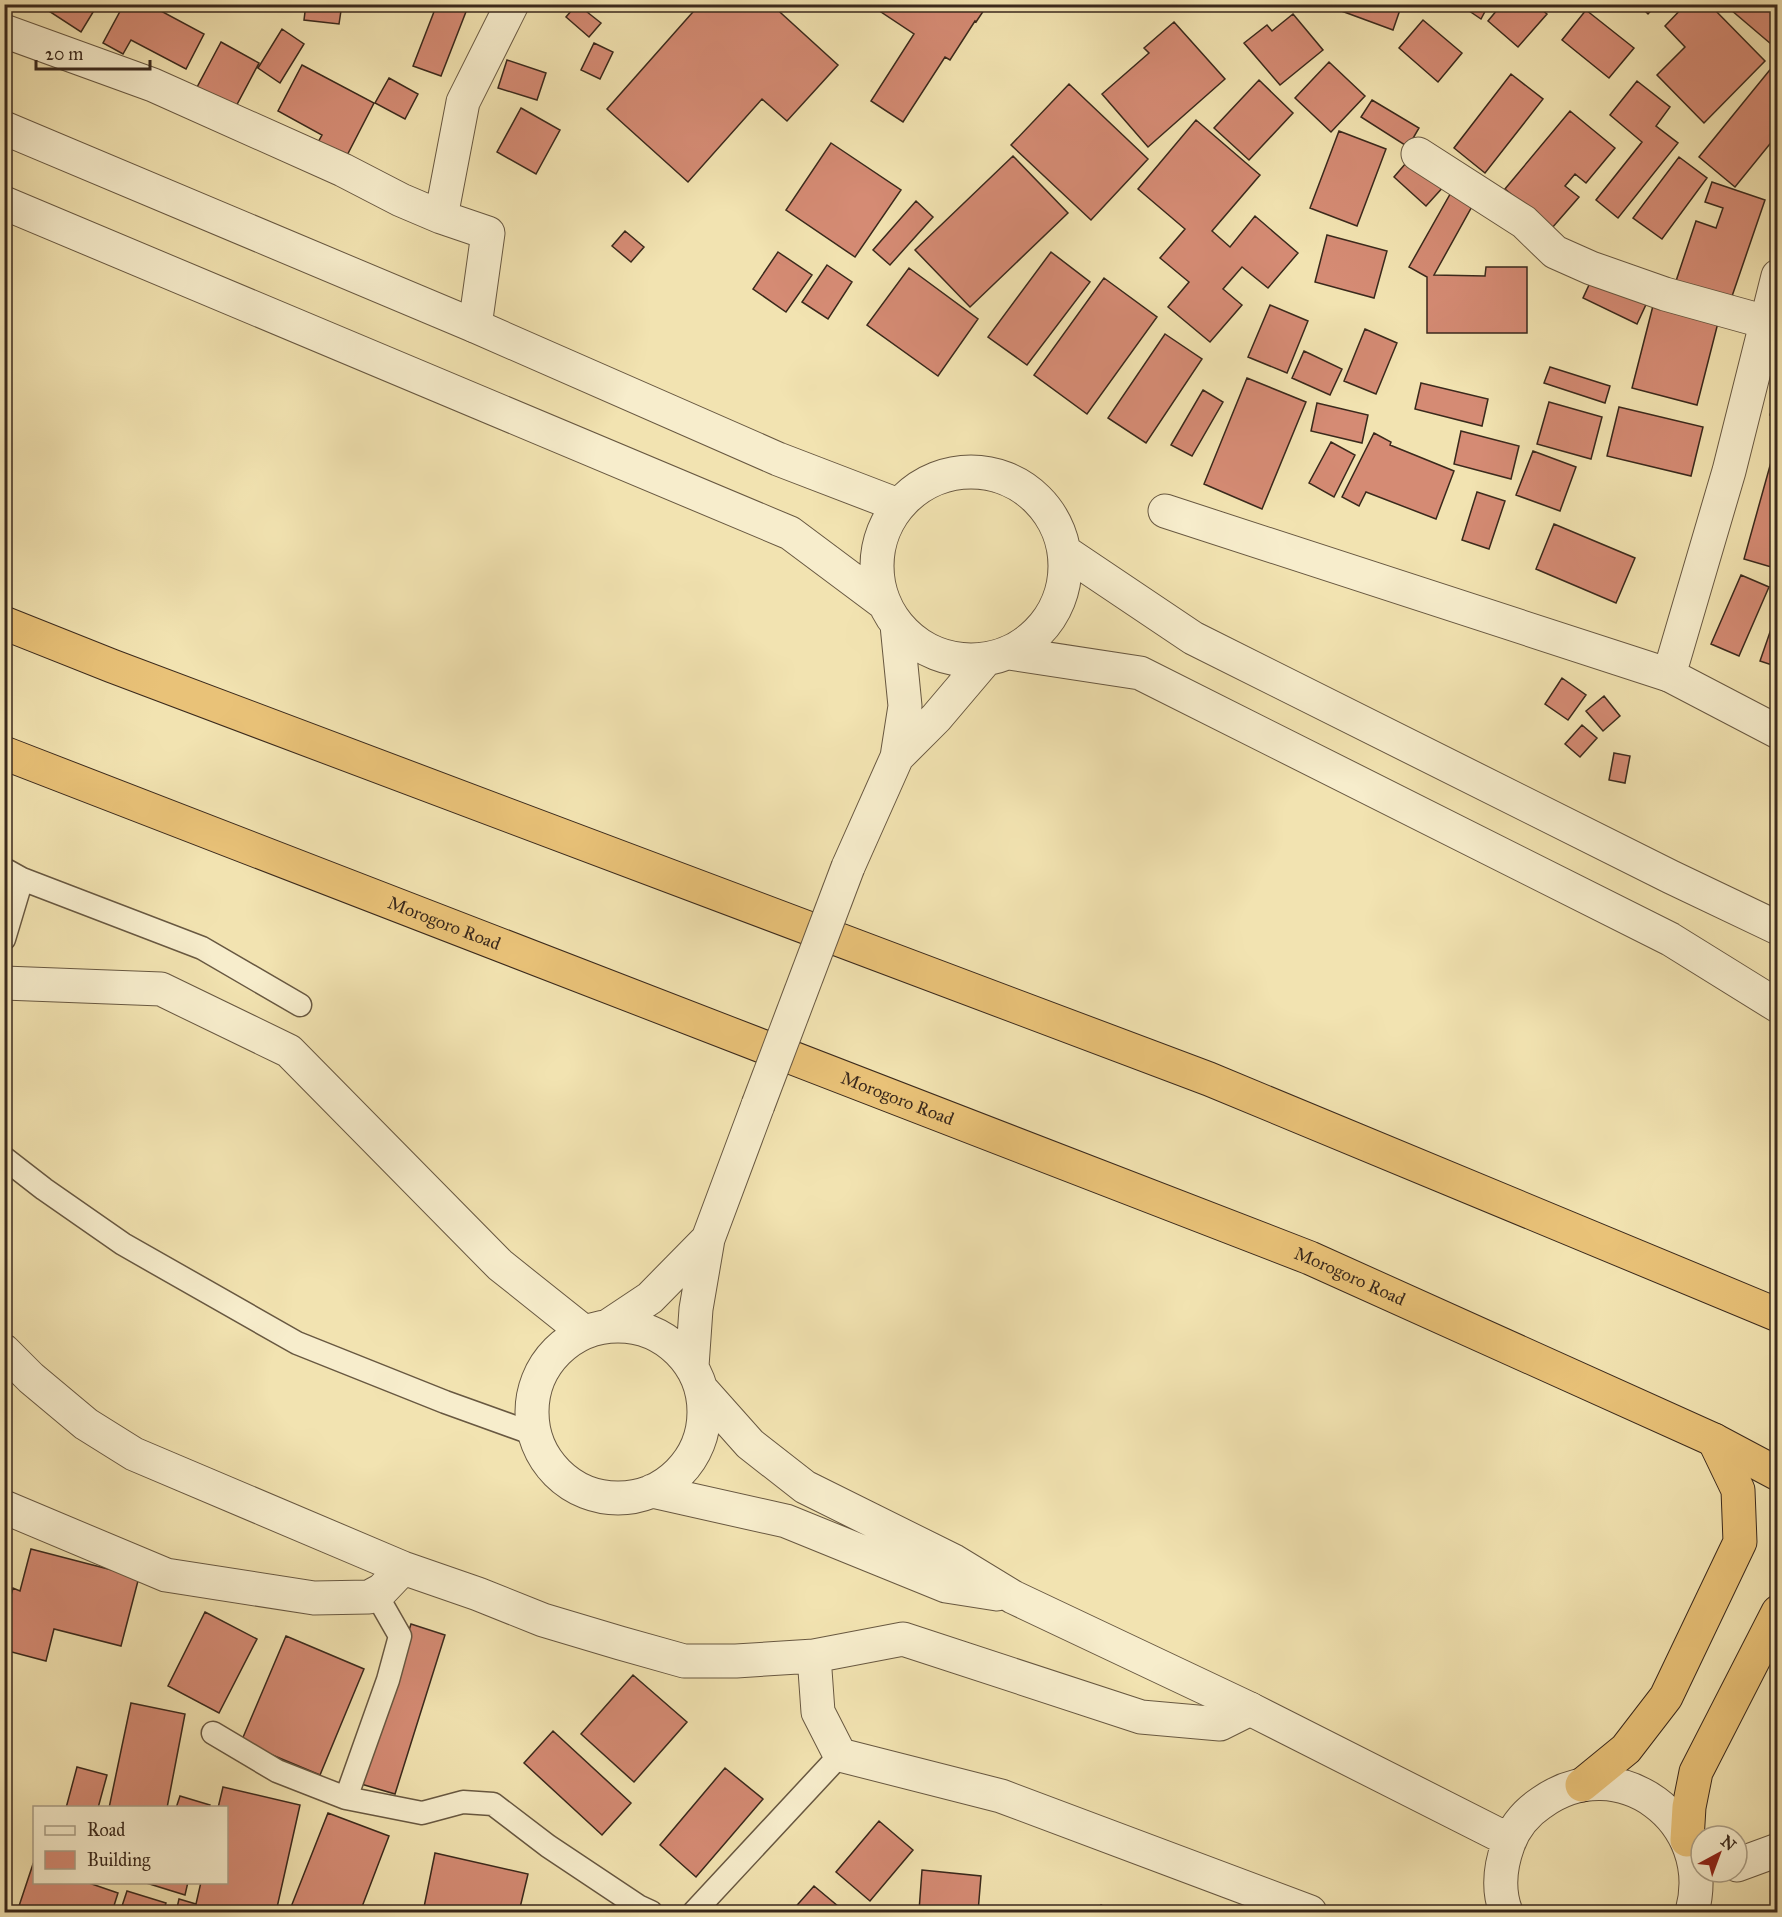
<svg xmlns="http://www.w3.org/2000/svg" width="1782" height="1917" viewBox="0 0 1782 1917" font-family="'IM FELL Great Primer',serif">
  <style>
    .building { fill: #d58b74; stroke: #3a291c; stroke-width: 1.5 }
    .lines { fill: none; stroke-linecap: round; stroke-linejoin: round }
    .service-casing { stroke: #685841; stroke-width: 25 }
    .minor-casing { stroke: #685841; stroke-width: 35 }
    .tertiary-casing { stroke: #685841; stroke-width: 35 }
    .trunk-casing { stroke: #3a291c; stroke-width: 35 }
    .service { stroke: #f7edcc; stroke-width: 22 }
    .minor { stroke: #f7edcc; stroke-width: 33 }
    .tertiary { stroke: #f7edcc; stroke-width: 33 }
    .trunk { stroke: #e9c278; stroke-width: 33 }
    .tertiary-bridge-casing { stroke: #685841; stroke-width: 35; stroke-linecap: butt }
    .tertiary-bridge { stroke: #f7edcc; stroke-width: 33 }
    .labels { text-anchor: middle; stroke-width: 4.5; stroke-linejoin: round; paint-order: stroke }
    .street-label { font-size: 18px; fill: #3a291c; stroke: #f7edcc }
  </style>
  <rect width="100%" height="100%" fill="#f2e3b1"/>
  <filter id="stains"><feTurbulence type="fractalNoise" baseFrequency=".00333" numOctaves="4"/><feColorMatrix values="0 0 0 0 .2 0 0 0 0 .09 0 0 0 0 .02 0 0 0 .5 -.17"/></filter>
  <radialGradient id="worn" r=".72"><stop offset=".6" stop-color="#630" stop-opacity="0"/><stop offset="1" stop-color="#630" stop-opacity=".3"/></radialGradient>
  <!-- building -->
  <path class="building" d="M38 4H98L81 32Z
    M124 4H148L204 34 186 69 131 40 123 54 103 43Z
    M306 4H342L339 24 304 20Z
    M437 4H469L441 76 413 66Z
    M577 4 601 23 589 37 566 17Z
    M700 4H771L838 65 787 121 762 99 688 182 607 109Z
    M988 4 976 22 975 21 950 60 945 57 903 122 871 101 914 34 869 4Z
    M1338 4H1402L1393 30 1336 9Z
    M1459 4H1489L1481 19Z
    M1502 4H1535L1547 14 1518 47 1488 21Z
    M1638 4H1657L1648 14Z
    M1686 4H1709L1765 61 1704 123 1657 75 1685 47 1665 26Z
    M1724 4H1778V50Z
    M1586 10 1634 48 1609 78 1562 40Z
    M1293 14 1323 50 1280 85 1244 43 1267 25 1272 31Z
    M1423 20 1462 53 1438 82 1399 48Z
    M1174 22 1225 79 1148 147 1102 94 1149 53 1144 48Z
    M282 29 304 44 280 83 258 68Z
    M221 42 259 63 233 112 195 91Z
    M594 43 613 52 600 79 581 70Z
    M507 60 546 73 537 100 498 88Z
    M1329 62 1365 96 1331 132 1295 98Z
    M302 65 374 103 341 167 312 153 322 135 278 111Z
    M1773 66 1778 70V134L1735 187 1699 157Z
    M1511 74 1543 99 1485 173 1454 148Z
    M389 78 418 94 405 119 375 103Z
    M1259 80 1293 113 1249 160 1214 128Z
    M1637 81 1670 107 1656 126 1678 143 1618 218 1596 200 1642 142 1610 115Z
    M1069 84 1148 159 1091 220 1011 145Z
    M1372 100 1419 128 1408 147 1361 117Z
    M521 108 560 130 536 174 497 152Z
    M1570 111 1615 148 1586 183 1575 174 1565 186 1579 197 1552 228 1505 189Z
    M1196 120 1260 175 1212 231 1230 247 1255 216 1298 253 1268 288 1242 267 1223 289 1242 305 1210 342 1168 307 1189 282 1160 258 1185 229 1138 189Z
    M1339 131 1386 149 1357 226 1310 208Z
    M831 143 901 190 855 257 786 210Z
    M1013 156 1068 213 970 307 915 250Z
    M1412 156 1445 185 1426 206 1394 177Z
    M1679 157 1707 178 1662 239 1633 218Z
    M1712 182 1765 200 1729 305 1674 287 1696 221 1716 228 1723 208 1705 202Z
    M1453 189 1475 201 1434 275 1485 276 1486 267H1527V333H1427V277L1409 267Z
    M916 201 933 217 890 265 873 250Z
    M625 231 644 247 631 262 612 246Z
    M1327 235 1387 251 1374 298 1315 282Z
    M778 252 812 275 786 312 753 289Z
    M1051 252 1090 282 1027 365 988 337Z
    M827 265 852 282 828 319 802 302Z
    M909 268 978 319 938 376 867 325Z
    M1595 272 1649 298 1637 324 1583 298Z
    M1104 278 1157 317 1087 414 1034 375Z
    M1656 294 1721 311 1697 405 1632 388Z
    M1270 305 1308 321 1287 373 1248 357Z
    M1365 329 1397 343 1376 394 1344 381Z
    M1165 334 1202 359 1146 443 1108 418Z
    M1304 351 1342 369 1330 395 1292 378Z
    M1550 367 1610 386 1605 403 1544 383Z
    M1247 378 1306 402 1262 509 1204 484Z
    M1421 383 1488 399 1482 426 1415 409Z
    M1778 388V417L1770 415Z
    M1203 390 1223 402 1192 456 1171 445Z
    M1549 402 1602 417 1591 459 1537 444Z
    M1317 403 1368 415 1362 443 1311 431Z
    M1619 407 1703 427 1691 476 1607 456Z
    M1461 431 1519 446 1511 479 1454 464Z
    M1374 433 1391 442 1390 445 1454 471 1436 519 1366 492 1359 506 1342 497Z
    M1778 437V569L1744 559Z
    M1331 442 1355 455 1334 497 1309 483Z
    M1533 451 1576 467 1560 511 1516 495Z
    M1477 492 1505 501 1489 549 1462 540Z
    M1554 524 1635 558 1616 603 1536 569Z
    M1741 575 1769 587 1739 656 1711 644Z
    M1778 609V667L1760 661Z
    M1562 678 1586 695 1568 720 1545 704Z
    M1604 696 1620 716 1603 731 1586 711Z
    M1582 725 1597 738 1580 757 1565 744Z
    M1614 753 1630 756 1625 783 1609 780Z
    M31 1549 139 1577 121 1646 54 1629 46 1661 4 1650V1621L13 1588 20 1591Z
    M205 1612 257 1639 219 1713 168 1686Z
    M411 1624 445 1635 395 1794 361 1784Z
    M286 1636 364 1669 320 1775 241 1742Z
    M633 1675 687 1722 634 1782 581 1734Z
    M131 1703 185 1714 167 1808H109Z
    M553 1731 631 1803 602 1835 524 1763Z
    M77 1767 107 1775 98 1808H66Z
    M725 1768 763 1799 696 1877 660 1845Z
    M223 1787 300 1805 276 1912H176L179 1899 196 1904 201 1882H226V1808H218Z
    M180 1796 210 1805 209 1808H176Z
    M328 1813 389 1836 360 1912H289Z
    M879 1821 913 1850 870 1901 836 1872Z
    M435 1853 528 1874 519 1912H423Z
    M33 1864 34 1865V1882H86L118 1893 112 1912H17Z
    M922 1870 981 1876 978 1912 919 1911Z
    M143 1882H188L185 1895Z
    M814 1886 845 1912H791Z
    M127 1891 166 1903 163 1912H120Z
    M1101 1905 1114 1912H1097Z"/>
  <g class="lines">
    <!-- service casing -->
    <g class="service-casing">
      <path id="service" d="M4 869 22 879 4 939
        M22 879 202 948 300 1005
        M4 1158 44 1189 123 1244 297 1343 445 1402 534 1434
        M213 1733 277 1771 346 1798 422 1813 463 1802 493 1804 548 1846 638 1906 651 1912
        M346 1798 388 1680 400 1636 376 1594
        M694 1912 840 1755"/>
    </g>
    <!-- minor casing -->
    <g class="minor-casing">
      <path id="minor" d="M4 31 153 85 343 170 401 200 441 217 488 233 475 326
        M1418 154 1524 222 1555 252 1591 268 1665 294 1766 322
        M441 217 463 102 512 4
        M1165 511 1669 675
        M4 1351 31 1378 86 1424 134 1454 403 1568 478 1594 543 1620 620 1643 684 1661H736L814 1656 903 1639 1141 1717 1220 1724 1250 1709
        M4 1507 166 1575 314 1598 369 1597 382 1590 403 1568
        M814 1656 818 1712 840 1755 1001 1796 1310 1912
        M1737 1865 1778 1850"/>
    </g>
    <!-- tertiary casing -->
    <g class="tertiary-casing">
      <path id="tertiary" d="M4 128 475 326 778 459 898 505
        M4 203 790 533 885 604
        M1778 276 1729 471 1669 675 1778 732
        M877 566a94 94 0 1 1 188 0a94 94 0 1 1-188 0Z
        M1065 552 1193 638 1671 877 1778 928
        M1009 653 1140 673 1670 939 1778 1006
        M897 757 936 718 986 659
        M848 867 897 757 905 706 897 625
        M4 983 161 989 289 1051 500 1265 584 1332
        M608 1326 650 1298 708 1239
        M532 1412a86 86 0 1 1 172 0a86 86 0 1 1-172 0Z
        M692 1366 696 1309 708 1239 758 1105
        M701 1389 750 1444 805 1487 954 1561 1013 1597 1250 1709 1509 1840
        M652 1491 786 1521 946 1586 997 1594
        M1506 1912C1498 1891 1500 1867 1508 1845 1514 1828 1526 1813 1541 1803 1619 1747 1717 1821 1692 1912"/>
    </g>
    <!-- trunk casing -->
    <g class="trunk-casing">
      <g id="trunk">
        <path d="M4 623 112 666 1209 1079 1778 1315"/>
        <path id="s1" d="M4 753 1310 1258 1714 1440 1778 1474"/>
        <path d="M1582 1785 1626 1749 1666 1697 1740 1542 1738 1490 1714 1440"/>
        <path d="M1687 1840 1689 1807 1696 1772 1778 1612"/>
      </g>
    </g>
    <!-- service -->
    <use href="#service" class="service"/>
    <!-- minor -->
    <use href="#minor" class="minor"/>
    <!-- tertiary -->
    <use href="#tertiary" class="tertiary"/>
    <!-- trunk -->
    <use href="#trunk" class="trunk"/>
    <!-- tertiary-bridge casing -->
    <g class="tertiary-bridge-casing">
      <path id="tertiary-bridge" d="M758 1105 848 867"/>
    </g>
    <!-- tertiary-bridge -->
    <use href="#tertiary-bridge" class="tertiary-bridge"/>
  </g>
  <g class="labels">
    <!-- street labels -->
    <g class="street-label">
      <text dy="6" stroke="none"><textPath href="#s1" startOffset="472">Morogoro Road</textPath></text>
      <text dy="6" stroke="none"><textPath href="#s1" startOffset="958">Morogoro Road</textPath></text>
      <text dy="6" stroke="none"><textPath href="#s1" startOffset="1444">Morogoro Road</textPath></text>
    </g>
  </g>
  <!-- margin -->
  <rect width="1782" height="1917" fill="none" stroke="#f2e3b1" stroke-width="24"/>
  <rect x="6" y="6" width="1770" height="1905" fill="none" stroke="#3a291c" stroke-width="3"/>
  <rect x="12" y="12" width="1758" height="1893" fill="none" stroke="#3a291c" stroke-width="1.5"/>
  <!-- legend -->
  <rect x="33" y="1806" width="195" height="78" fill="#f7edcc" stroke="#ab9f86" stroke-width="1.5"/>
  <rect x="45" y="1826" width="30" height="9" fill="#f7edcc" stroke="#ab9f86" stroke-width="1.5"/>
  <text x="87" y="1836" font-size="18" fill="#3a291c">Road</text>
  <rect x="45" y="1851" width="30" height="18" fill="#d58b74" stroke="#ab9f86" stroke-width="1.5"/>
  <text x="87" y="1866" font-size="18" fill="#3a291c">Building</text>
  <!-- north arrow -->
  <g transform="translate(1719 1854) rotate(41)"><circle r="28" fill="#f7edcc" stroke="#ab9f86" stroke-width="1.5"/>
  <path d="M0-4.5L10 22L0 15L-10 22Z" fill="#8f2418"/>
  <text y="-9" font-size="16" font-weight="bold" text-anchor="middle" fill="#3a291c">N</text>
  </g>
  <!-- scale -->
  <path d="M36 60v9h114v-9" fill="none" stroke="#3a291c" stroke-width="3"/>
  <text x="45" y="60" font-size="18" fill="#3a291c" stroke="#f7edcc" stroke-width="4.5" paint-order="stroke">20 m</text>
  <rect width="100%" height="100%" filter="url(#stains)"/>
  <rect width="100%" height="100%" fill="url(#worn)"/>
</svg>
